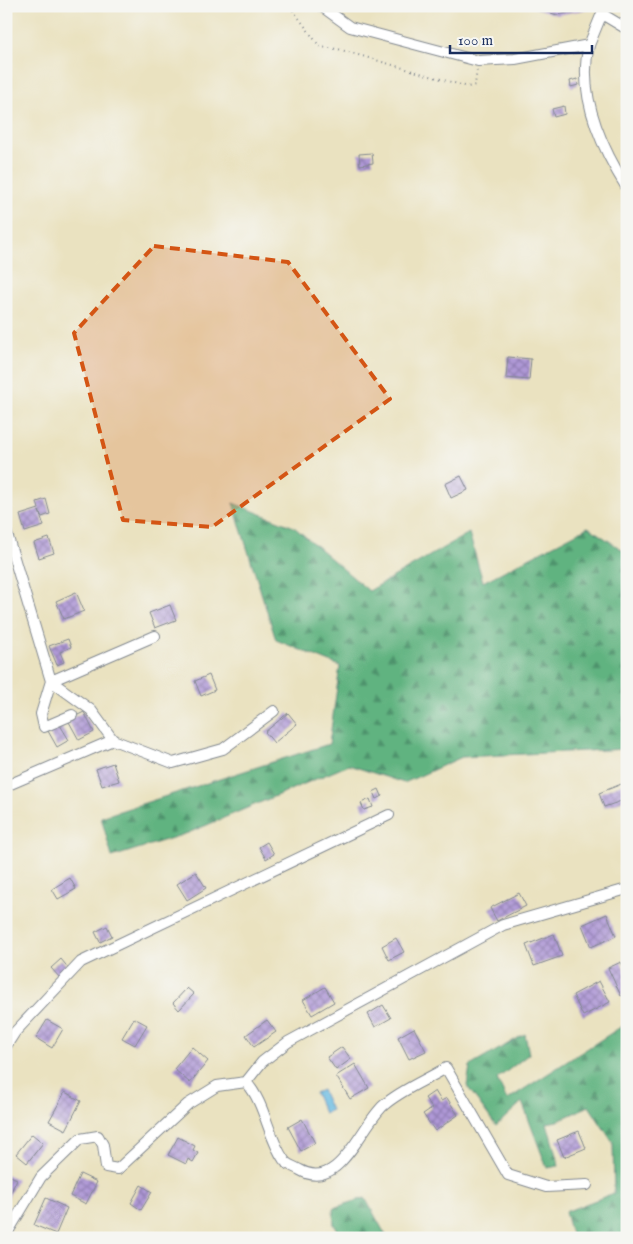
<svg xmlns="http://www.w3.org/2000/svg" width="633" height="1244" viewBox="0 0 633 1244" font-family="'IM FELL English',serif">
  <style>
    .forest { fill: url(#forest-firs); stroke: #3e716f }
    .water { fill: #65b9e1; stroke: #4074a0 }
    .building { fill: url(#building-cross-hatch) }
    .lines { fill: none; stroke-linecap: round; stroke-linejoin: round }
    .minor-casing { stroke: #82888f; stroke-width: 12 }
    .path { stroke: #82888f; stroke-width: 2; stroke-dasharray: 1 4; stroke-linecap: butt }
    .minor { stroke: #fff; stroke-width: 10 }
    .marked { fill: #d45514; fill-opacity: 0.2; stroke: #d45514; stroke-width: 4; stroke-dasharray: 10 6; stroke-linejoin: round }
  </style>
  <defs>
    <pattern id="forest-firs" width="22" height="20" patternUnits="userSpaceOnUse" patternTransform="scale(1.25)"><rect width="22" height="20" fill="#60b380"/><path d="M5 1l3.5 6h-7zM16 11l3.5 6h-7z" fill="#4e926c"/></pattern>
    <pattern id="building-cross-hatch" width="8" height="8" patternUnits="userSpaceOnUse" patternTransform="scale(1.25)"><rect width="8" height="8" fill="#af98d6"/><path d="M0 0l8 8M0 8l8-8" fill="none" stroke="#8e7cb1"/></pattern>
  </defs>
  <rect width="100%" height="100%" fill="#f6f6f2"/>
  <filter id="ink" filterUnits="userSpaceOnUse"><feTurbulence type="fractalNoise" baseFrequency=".02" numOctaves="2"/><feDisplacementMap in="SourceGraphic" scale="10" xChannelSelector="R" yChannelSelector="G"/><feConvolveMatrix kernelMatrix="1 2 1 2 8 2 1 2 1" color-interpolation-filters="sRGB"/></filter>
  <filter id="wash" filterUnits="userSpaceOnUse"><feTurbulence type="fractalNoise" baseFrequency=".0096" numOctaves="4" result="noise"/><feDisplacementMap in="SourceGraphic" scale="20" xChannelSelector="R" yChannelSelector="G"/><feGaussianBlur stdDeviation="1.12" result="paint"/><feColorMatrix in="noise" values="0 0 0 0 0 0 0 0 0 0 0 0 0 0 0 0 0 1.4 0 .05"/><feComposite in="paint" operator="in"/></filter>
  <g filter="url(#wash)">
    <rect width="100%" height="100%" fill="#eae2c0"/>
    <!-- forest -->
    <path class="forest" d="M233 503 294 527 369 591 469 533 483 582 588 527 627 553V749L462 757 404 783 349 765 188 833 112 857 101 817 329 744 340 666 276 640Z
      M627 1023V1238H572L565 1212 614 1193 613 1143 589 1106 557 1121 547 1123 559 1166 547 1168 522 1102 496 1126 467 1086 470 1066 525 1034 529 1054 497 1079 507 1100Z
      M365 1198 385 1234 387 1238H344L334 1225 333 1208Z"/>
    <!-- water -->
    <path class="water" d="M322 1090 331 1110 324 1113 315 1093Z"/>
    <g id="blocks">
      <!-- building -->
      <path class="building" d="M530 6H587L589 9 557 15Z
        M577 79 578 85 571 87 570 81Z
        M564 106 565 114 554 117 552 109Z
        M372 153 373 163 360 165 359 154Z
        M508 357 531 359 529 380 506 378Z
        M461 476 468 490 451 498 445 484Z
        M46 499 50 514 42 517 39 511 44 526 25 532 20 515 39 509 37 502Z
        M49 538 54 553 39 558 34 543Z
        M76 592 84 611 64 619 56 601Z
        M170 605 176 620 155 628 149 613Z
        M68 639 71 647 60 652 64 662 57 665 49 646Z
        M209 675 215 690 201 696 195 681Z
        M84 712 94 732 79 740 68 720Z
        M288 713 297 724 274 743 265 732Z
        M60 725 69 740 57 747 48 731Z
        M113 763 119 781 102 786 96 769Z
        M624 783 627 799 604 807 599 793Z
        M379 789 382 796 376 799 373 792Z
        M370 799 373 807 364 810 361 803Z
        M267 842 274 854 266 859 259 847Z
        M196 872 206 888 187 900 177 884Z
        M70 878 76 889 58 899 52 889Z
        M519 893 526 906 497 921 490 908Z
        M607 914 616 936 591 947 582 925Z
        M107 926 112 936 100 942 95 932Z
        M554 934 562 956 534 966 526 945Z
        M396 938 404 952 389 960 382 946Z
        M61 959 70 970 60 978 51 968Z
        M621 962 627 974V993L621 996 608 968Z
        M599 981 610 1002 583 1016 573 995Z
        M325 987 334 1002 312 1015 303 1000Z
        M187 988 194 994 179 1010 173 1003Z
        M383 1005 391 1018 375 1027 368 1014Z
        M134 1018 147 1025 135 1045 122 1038Z
        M47 1020 63 1029 52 1048 36 1038Z
        M267 1020 276 1032 254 1047 246 1035Z
        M414 1028 426 1051 409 1059 398 1037Z
        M192 1047 208 1061 190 1083 174 1069Z
        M342 1047 351 1059 336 1070 327 1057Z
        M355 1064 369 1088 350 1099 336 1076Z
        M435 1091 441 1101 447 1098 458 1115 435 1131 423 1114 432 1108 425 1098Z
        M65 1092 81 1101 66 1130 49 1121Z
        M302 1119 315 1143 301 1151 288 1127Z
        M579 1131 586 1148 564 1157 557 1140Z
        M32 1134 43 1143 27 1163 16 1154Z
        M178 1137 195 1146 193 1150 198 1153 193 1162 188 1159 186 1164 168 1155Z
        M6 1174 17 1179 6 1202Z
        M80 1174 97 1182 86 1204 70 1196Z
        M141 1185 152 1192 141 1210 131 1203Z
        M46 1198 67 1208 56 1234 34 1225Z"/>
    </g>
  </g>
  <g filter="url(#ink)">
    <use href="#blocks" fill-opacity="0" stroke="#82888f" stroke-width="1"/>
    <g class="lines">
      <!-- minor casing -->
      <g class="minor-casing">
        <path id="minor" d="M321 6 350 27 478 61 515 59 589 45 605 6
          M602 14 627 29
          M589 45C577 95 601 147 627 188
          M6 531 51 681 155 636
          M113 740 173 763 223 749 274 711
          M6 786 113 740 91 710 51 681 41 714 44 727 72 715
          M6 1046 15 1032 81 962 389 815
          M246 1082 262 1062 288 1042 503 925 627 889
          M6 1235 41 1177 80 1139 98 1136 103 1145 106 1167 118 1169 188 1104 217 1086 246 1082C266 1104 267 1136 284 1160 287 1165 295 1167 300 1170 339 1193 361 1125 384 1105 401 1090 426 1080 446 1068L508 1175 546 1187 587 1185"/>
      </g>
      <!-- path -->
      <path class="path" d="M290 6 320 47 338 49 468 87 475 85 477 69"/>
      <!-- minor -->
      <use href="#minor" class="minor"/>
    </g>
  </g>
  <!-- marked area -->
  <path class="marked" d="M154 246 288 262 390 399 212 527 123 520 74 333Z"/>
  <!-- margin -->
  <rect width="633" height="1244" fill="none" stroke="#f6f6f2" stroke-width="25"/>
  <!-- scale -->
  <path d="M450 45v8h142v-8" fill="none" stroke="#1b2f5e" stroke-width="2.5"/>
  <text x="458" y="45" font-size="15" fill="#1b2f5e" stroke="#f6f6f2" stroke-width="4" paint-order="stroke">100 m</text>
</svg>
